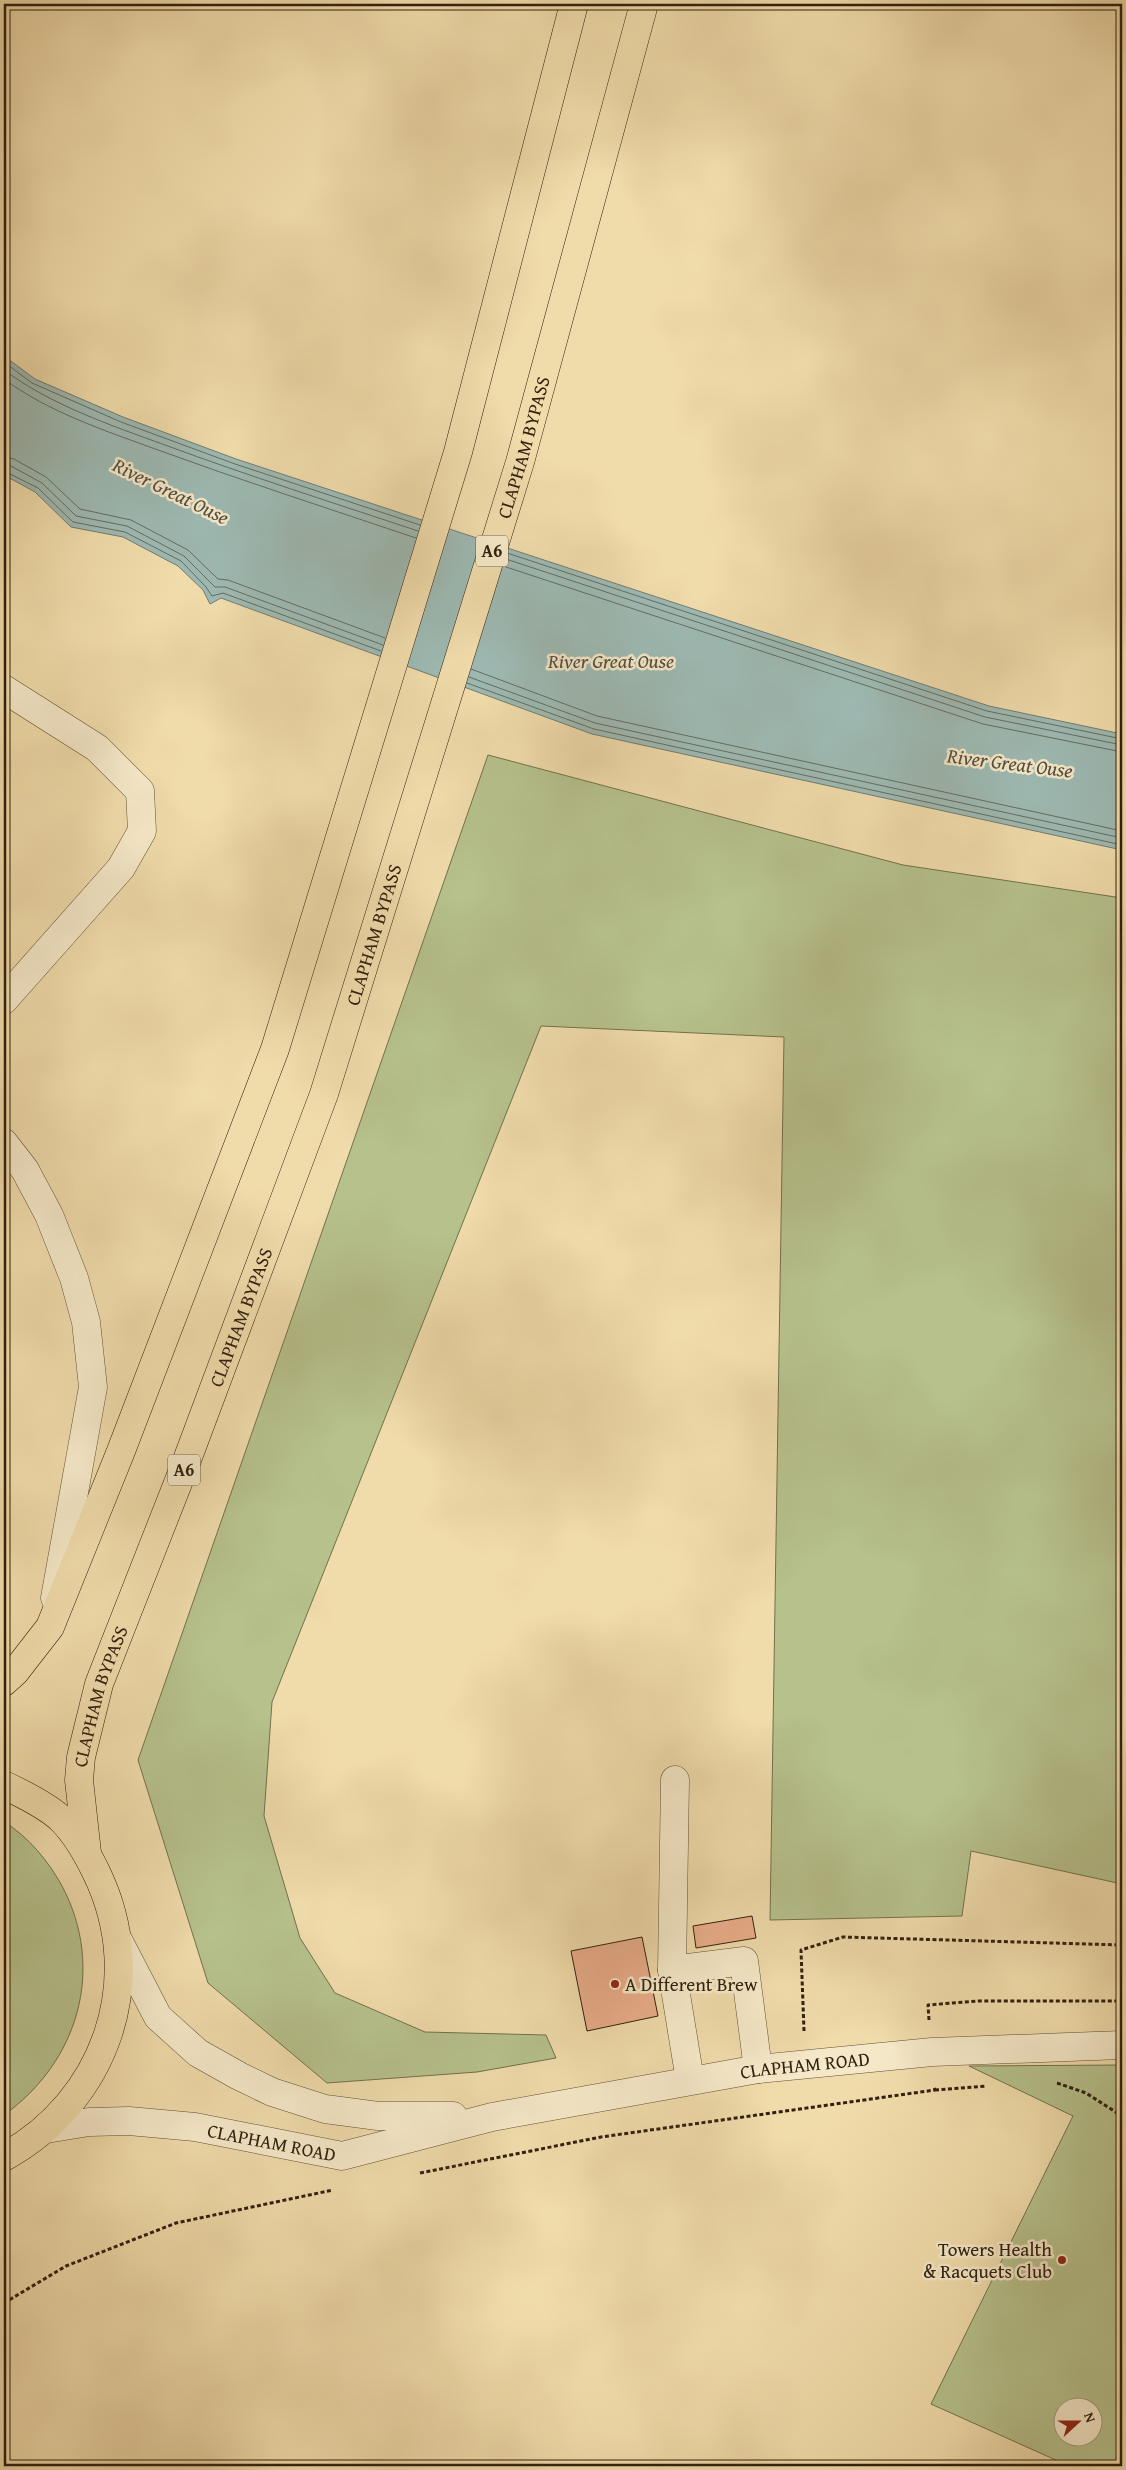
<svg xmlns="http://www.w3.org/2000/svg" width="1126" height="2470" viewBox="0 0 1126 2470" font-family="'Gentium Book Plus',serif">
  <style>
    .green { fill: #b6c18c; stroke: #73704e; fill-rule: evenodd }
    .water { fill: #9db9b2; stroke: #717c71 }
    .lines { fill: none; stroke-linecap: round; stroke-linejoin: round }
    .shore { stroke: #666c60; stroke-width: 1 }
    .building { fill: #e9ad89; stroke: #30200f }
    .minor-casing { stroke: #604f36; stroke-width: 29 }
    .highway-casing { stroke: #30200f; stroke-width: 29 }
    .path { stroke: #30200f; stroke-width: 3; stroke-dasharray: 4 2.5; stroke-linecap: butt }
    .minor { stroke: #f5e8c8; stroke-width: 28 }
    .highway { stroke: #f0dbaa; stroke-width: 28 }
    .poi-dot { fill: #8f2418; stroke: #f5e8c8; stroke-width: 2 }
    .labels { text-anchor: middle; stroke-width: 5; stroke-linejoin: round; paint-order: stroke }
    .shield { fill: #f5e8c8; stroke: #6b5c46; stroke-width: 1 }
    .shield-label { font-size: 18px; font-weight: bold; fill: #30200f }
    .street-label { font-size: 19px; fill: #30200f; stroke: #f5e8c8 }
    .poi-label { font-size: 19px; fill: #30200f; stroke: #f5e8c8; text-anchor: start }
    .water-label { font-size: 20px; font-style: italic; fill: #514e40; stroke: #f5e8c8 }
  </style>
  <rect width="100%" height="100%" fill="#f0dbaa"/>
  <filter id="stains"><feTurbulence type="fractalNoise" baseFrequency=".004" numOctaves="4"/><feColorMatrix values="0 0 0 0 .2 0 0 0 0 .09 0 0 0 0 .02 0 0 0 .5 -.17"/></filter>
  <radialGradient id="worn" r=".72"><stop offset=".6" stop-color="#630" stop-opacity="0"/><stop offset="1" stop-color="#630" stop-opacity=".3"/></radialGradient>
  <!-- green -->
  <path class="green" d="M488 755 903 865 1122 898V1884L971 1851 962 1916 770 1920 784 1037 541 1026 272 1702 264 1816 300 1938 335 1993 425 2032 546 2035 556 2058 477 2072 327 2083 208 1983 138 1760Z
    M4 1822C28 1836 49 1862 62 1886 106 1969 78 2062 4 2115Z
    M1122 2065V2466H1069L931 2404 1073 2116 969 2066ZM1064 2408H1094V2438H1064Z"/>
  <!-- water -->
  <path class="water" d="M4 356 35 379 123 417 236 459 989 706 1122 734V850L592 734 221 598 210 604 203 590 178 566 123 537 71 527 35 492 4 475Z"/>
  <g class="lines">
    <!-- shore -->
    <path class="shore" d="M4 362 32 383 121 422 235 464 420 525
      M4 370C51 405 110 425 165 445 249 476 334 503 418 531
      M4 379C48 412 106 431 158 450 243 481 330 509 416 538
      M4 457 14 459 46 477 80 509 131 520 188 550 218 579 228 580 385 638
      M4 465 11 466 42 483 76 516 127 526 184 556 215 587H225L383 645
      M4 471 38 488 73 522 125 532 181 561 206 587 212 596 223 593 381 651
      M507 553 987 711 1122 739
      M506 559 985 717 1122 745
      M503 566 983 724 1122 752
      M471 669 597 716 1122 831
      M469 677 595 723 1122 838
      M467 683 594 729 1122 845"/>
  </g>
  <!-- building -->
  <path class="building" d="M752 1916 756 1938 696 1948 693 1926Z
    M642 1937 658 2016 587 2031 571 1951Z"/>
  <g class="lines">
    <!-- minor casing -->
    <g class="minor-casing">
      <g id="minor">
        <path d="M4 689 97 748 140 791 142 831 121 868 4 1000"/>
        <path d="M4 1143 25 1170 49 1215 74 1278 86 1322 93 1387 55 1598"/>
        <path d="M675 1780 672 1970 690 2080"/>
        <path d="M117 1938 158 2017 198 2053 239 2076 272 2092 325 2109 378 2116H453"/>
        <path d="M672 1970 744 1961 758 2069"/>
        <path id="s1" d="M46 2129 89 2122 129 2121 195 2127 342 2156 492 2117 758 2069 932 2052 1122 2045"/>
      </g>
    </g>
    <!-- highway casing -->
    <g class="highway-casing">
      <g id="highway">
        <path d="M4 1682 15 1672 50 1627 121 1451 275 1049 458 452 574 4"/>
        <path d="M4 1785C21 1793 49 1807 62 1820 77 1835 88 1855 97 1874 148 1980 106 2101 4 2157"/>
        <path id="s2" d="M87 1853 79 1780 81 1757 99 1684 187 1460 324 1094 520 462 644 4"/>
      </g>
    </g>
    <!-- path -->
    <path class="path" d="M929 2020 928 2005 978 2001H1122
      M804 2031 801 1950 843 1937 1122 1945
      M1057 2083 1086 2093 1122 2116
      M935 2090 986 2086
      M420 2173 601 2137 935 2090 934 2086
      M4 2303 66 2266 176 2223 333 2190"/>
    <!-- minor -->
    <use href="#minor" class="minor"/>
    <!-- highway -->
    <use href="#highway" class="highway"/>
  </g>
  <!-- markers -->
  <g class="poi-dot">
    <circle cx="615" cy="1984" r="5"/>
    <circle cx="1062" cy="2260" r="5"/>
  </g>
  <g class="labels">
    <!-- shield labels -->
    <g class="shield">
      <rect x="476" y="535.5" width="32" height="31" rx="4"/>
      <rect x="168" y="1454.5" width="32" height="31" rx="4"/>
    </g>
    <g class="shield-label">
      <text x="492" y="557">A6</text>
      <text x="184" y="1476">A6</text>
    </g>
    <!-- street labels -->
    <g class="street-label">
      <text dy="7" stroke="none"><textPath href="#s2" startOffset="1480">CLAPHAM BYPASS</textPath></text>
      <text dy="7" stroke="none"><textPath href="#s2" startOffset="970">CLAPHAM BYPASS</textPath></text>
      <text dy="7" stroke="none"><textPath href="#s2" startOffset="565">CLAPHAM BYPASS</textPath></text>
      <text dy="7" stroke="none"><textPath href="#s2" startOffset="160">CLAPHAM BYPASS</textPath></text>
      <text dy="7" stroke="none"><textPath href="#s1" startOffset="772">CLAPHAM ROAD</textPath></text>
      <text dy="7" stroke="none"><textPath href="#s1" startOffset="228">CLAPHAM ROAD</textPath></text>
    </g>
    <!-- poi labels -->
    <g class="poi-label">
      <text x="625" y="1991">A Different Brew</text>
      <text x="1052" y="2256" text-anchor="end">Towers Health<tspan x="1052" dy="22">&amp; Racquets Club</tspan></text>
    </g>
    <!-- water labels -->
    <g class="water-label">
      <text transform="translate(171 491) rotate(26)" y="7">River Great Ouse</text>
      <text x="611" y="668">River Great Ouse</text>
      <text transform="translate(1010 763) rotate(7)" y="7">River Great Ouse</text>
    </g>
  </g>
  <!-- margin -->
  <rect width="1126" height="2470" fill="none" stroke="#f0dbaa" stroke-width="20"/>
  <rect x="5" y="5" width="1116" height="2460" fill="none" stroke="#30200f" stroke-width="2.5"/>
  <rect x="10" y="10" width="1106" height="2450" fill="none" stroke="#30200f"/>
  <!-- north arrow -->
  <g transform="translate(1078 2422) rotate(69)"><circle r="24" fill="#f5e8c8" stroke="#a6987e"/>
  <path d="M0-4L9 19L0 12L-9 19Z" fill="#8f2418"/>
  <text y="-8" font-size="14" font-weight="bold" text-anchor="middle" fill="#30200f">N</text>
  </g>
  <rect width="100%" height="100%" filter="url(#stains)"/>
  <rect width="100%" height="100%" fill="url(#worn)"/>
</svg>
